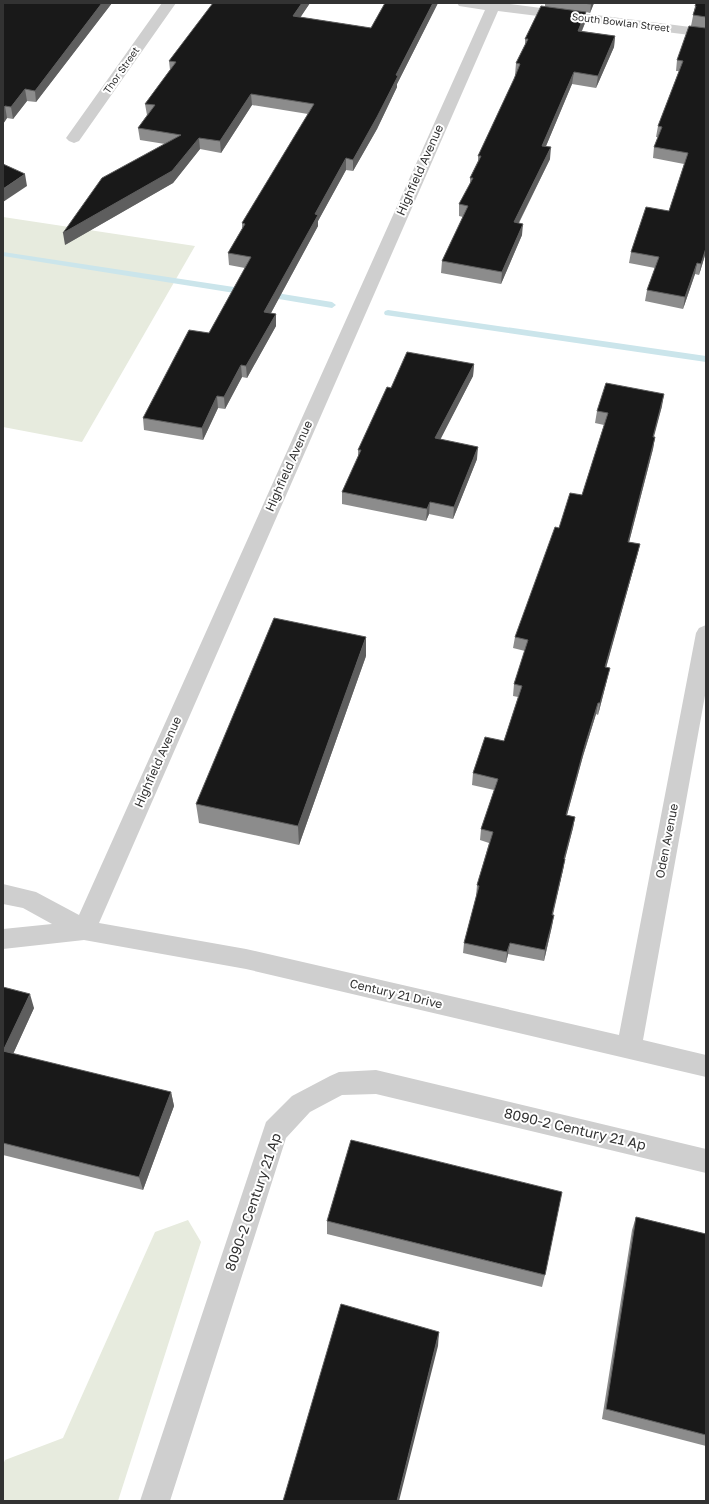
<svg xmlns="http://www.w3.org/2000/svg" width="709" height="1504" viewBox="0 0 709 1504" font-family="'Golos Text',sans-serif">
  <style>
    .green { fill: #e7ebde }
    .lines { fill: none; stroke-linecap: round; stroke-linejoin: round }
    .stream { fill: #cbe5eb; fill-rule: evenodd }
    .street { fill: #cfcfcf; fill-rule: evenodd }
    .wall { fill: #8c8c8c }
    .shaded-wall { fill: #5e5e5e }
    .building { fill: #191919; stroke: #5e5e5e }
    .labels { text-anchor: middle; stroke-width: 4; stroke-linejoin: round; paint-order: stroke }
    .far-street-label { font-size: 10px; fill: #323232; stroke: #fff }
    .street-label { font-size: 12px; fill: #323232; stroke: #fff }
    .near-street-label { font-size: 14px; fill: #323232; stroke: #fff }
  </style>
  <rect width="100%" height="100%" fill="#fff"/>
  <!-- green -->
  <path class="green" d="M3 217 195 246 82 442 3 427Z
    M188 1220 201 1242 118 1501H3V1465L5 1460 63 1438 155 1232Z"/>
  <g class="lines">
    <!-- stream -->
    <path class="stream" d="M3 252 247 289 251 292 247 295 3 256Z
      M264 291 332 302 336 305 332 308 261 296 260 294 261 292Z
      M388 310 706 356V362L385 315 384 313 385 311Z"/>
    <!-- street -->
    <path class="street" d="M162 3H176L79 141 74 143 69 141 66 138Z
      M457 3H502L706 29V37L498 11 99 923 246 949 619 1035 696 633 699 628 706 625V690L643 1040 706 1055V1077L246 969 84 940 3 949V929L52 924 23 908 3 904V884L36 892 79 915 485 10 459 6Z
      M376 1070 706 1149V1173L376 1094 342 1095 310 1112 286 1138 170 1501H140L266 1122 292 1096 330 1076 339 1072Z"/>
  </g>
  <!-- wall -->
  <path class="wall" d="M3 3H112L36 102 27 101 13 119 7 118 3 124Z
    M212 3H310L300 17 371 28 385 3H438L397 84V87L377 129 353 171 346 170 318 221V226L271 313 276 314V326L247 378 242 377 225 409 218 408 203 440 144 430 143 418 209 333 245 268 229 265 228 253 242 229V223L308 114 252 105 221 153 200 149 173 183 65 245 165 144 140 140 138 128 147 115 145 104 170 70 169 61 212 5Z
    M545 3H594L590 13 586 12 585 23 582 31 615 36 614 47 596 88 572 84 546 146 550 159 519 223 522 235 501 284 441 273 442 261 463 217 459 216V204L470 185V178L478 161V156L516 75H515L516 63 525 45V39L545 7Z
    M706 3V252L699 275 695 274 683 309 645 301 647 290 655 268 629 263 631 252 669 211 684 164 653 158 654 147 658 137H656L658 126 679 71H676L677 60 691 26 695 6Z
    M474 364 473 376 440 439 477 459 453 519 429 514 426 521 342 504V492L358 458V450L391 388Z
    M662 406 654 437H655L653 449 629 542 640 544 637 556 606 667 607 680 598 715 596 714 583 756 567 815 575 817 573 828 565 859 563 870 553 915 552 926 544 961 508 954 506 963 463 953 464 943 476 897V896L477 885 489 843 480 840 481 829 494 790 472 785 473 773 504 741 518 697 513 696 514 684 525 651 513 648 515 637 559 528 582 495 604 425 595 423 597 411Z
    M366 656 299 845 199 823 196 804Z
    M3 987 34 1008 13 1054 171 1092 174 1106 143 1190 3 1155Z
    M636 1217 706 1234V1446L602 1419 632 1230Z
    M327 1221 545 1275 542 1287 327 1234Z"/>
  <!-- shaded-wall -->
  <path class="shaded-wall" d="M102 3H112L36 102 35 91Z
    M302 3H310L294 27 293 16Z
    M433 3H438L397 84V87L377 129 353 171V160Z
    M591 3H594L590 13 591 4Z
    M586 12 585 23 577 42 578 31Z
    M615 36 614 47 596 88 598 76Z
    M574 72 572 84 541 158 542 146Z
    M25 89 27 101 13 119 11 107Z
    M251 94 252 105 221 153 220 141Z
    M5 106 7 118 3 124V109Z
    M199 138 200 149 173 183 65 245 63 233Z
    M551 147 550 159 513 234 514 222Z
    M346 158V170L318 221V226L265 324 264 312 315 214Z
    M25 174 27 186 3 202V189Z
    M523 224 522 235 501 284 502 272Z
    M706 248V252L699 275 701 264Z
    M697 263 695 274 683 309 685 297Z
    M276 314V326L247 378 246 366Z
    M474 364 473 376 435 450V438Z
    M241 365 242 377 225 409 224 397Z
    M664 394 662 406 650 449 653 437Z
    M217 396 218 408 203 440 202 428Z
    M655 437 653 449 626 554 628 542Z
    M478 447 477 459 453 519 454 507Z
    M430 502 429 514 426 521 427 509Z
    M640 544 637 556 603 679 605 667Z
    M366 637V656L299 845 298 826Z
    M610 668 607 680 598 715 600 703Z
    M598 703 596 714 583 756 564 826 566 815 585 745Z
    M575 817 573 828 562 870 564 859Z
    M565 859 563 870 550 925 552 915Z
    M554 915 552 926 544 961 545 950Z
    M510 943 508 954 506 963 507 952Z
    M30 994 34 1008 8 1065 3 1051Z
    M171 1092 174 1106 143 1190 139 1177Z
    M439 1332 438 1346 399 1501H397Z"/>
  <!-- building -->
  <path class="building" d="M3 3H102L35 91 25 89 11 107 5 106 3 109Z
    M213 3H302L293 16 371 28 385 3H433L396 75 398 76 377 117 353 160 346 158 315 214 318 215 264 312 276 314 246 366 241 365 224 397 217 396 202 428 143 418 189 330 209 333 251 257 228 253 245 224 242 223 314 104 251 94 220 141 199 138 172 171 63 233 102 178 181 135 138 128 155 105 145 104 176 62 169 61Z
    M582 3H591V4Z
    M696 3H706V17L693 15 696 6H695Z
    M541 6 586 12 578 31 615 36 598 76 574 72 542 146 551 147 514 222 523 224 502 272 442 261 468 206 459 204 473 178H470L481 156H478L514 79 520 64 516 63 528 39H525Z
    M689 26 706 28V248L701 264 697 263 685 297 647 290 659 257 631 252 646 207 669 211 688 153 654 147 662 127 658 126 683 61 677 60Z
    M3 164 25 174 3 189Z
    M407 352 474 364 435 438 478 447 454 507 430 502 427 509 342 492 361 450H358L387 387 391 388Z
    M606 383 664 394 653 437H655L628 542 640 544 605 667 610 668 600 703H598L585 745 566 815 575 817 564 859H565L552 915H554L545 950 510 943 507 952 464 943 479 886 477 885 493 832 481 829 498 779 473 773 485 737 504 741 522 686 514 684 528 640 515 637 555 527 559 528 570 493 582 495 608 413 597 411Z
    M274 618 366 637 298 826 196 804Z
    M3 987 30 994 3 1051Z
    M3 1051 171 1092 139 1177 3 1143Z
    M351 1140 562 1192 545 1275 327 1221Z
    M636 1217 706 1234V1435L606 1409Z
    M341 1304 439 1332 397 1501H283Z"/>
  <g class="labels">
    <!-- far-street labels -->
    <g class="far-street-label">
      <text transform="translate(621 22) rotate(7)" y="4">South Bowlan Street</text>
      <text transform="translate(121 70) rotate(-55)" y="4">Thor Street</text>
    </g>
    <!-- street labels -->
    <g class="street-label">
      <text transform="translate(420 170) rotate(-66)" y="4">Highfield Avenue</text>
      <text transform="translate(289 466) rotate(-66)" y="4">Highfield Avenue</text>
      <text transform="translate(158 762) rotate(-66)" y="4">Highfield Avenue</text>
      <text transform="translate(667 841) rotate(-79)" y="4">Oden Avenue</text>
      <text transform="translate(396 994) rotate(13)" y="4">Century 21 Drive</text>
    </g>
    <!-- near-street labels -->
    <g class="near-street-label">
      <text transform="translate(575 1129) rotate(13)" y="5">8090-2 Century 21 Ap</text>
      <text transform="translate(253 1202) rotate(-71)" y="5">8090-2 Century 21 Ap</text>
    </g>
  </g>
  <!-- border -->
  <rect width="709" height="1504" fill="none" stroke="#323232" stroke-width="8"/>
</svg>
